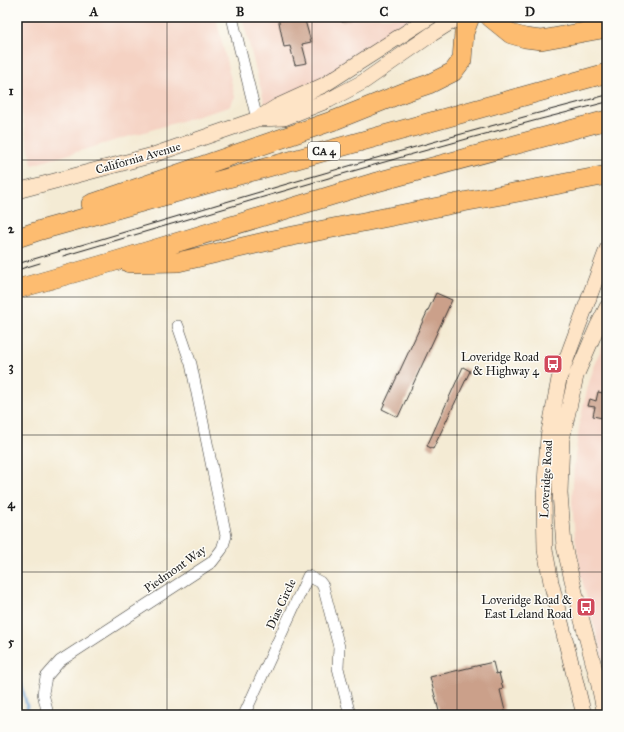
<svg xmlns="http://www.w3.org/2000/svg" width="624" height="732" viewBox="0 0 624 732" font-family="'IM FELL Great Primer',serif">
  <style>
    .built { fill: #f5d2c3 }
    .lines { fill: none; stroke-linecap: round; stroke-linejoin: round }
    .stream { stroke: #69a2d8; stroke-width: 3 }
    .building { fill: #cba08a }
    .minor-casing { stroke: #3c3b38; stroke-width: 12 }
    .secondary-casing { stroke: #3c3b38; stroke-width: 16 }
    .motorway-casing { stroke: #3c3b38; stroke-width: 20 }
    .minor { stroke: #fff; stroke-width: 11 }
    .secondary { stroke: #fee4c6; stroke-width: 15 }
    .motorway { stroke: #fdbc70; stroke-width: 19 }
    .tram { stroke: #1c1c1c; stroke-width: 1 }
    .grid { fill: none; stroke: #1c1c1c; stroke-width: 1; stroke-opacity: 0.55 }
    .labels { text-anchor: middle; stroke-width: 3; stroke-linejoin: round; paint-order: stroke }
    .shield { fill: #fdfcf7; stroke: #605f5e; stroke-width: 1 }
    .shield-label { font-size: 11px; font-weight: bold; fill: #1c1c1c }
    .street-label { font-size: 12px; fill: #1c1c1c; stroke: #fdfcf7 }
    .poi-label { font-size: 12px; fill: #1c1c1c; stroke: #fdfcf7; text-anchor: end }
    .neatline { fill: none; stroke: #1c1c1c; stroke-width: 1.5 }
    .grid-label { font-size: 13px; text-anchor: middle; font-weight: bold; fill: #1c1c1c }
  </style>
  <rect width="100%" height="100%" fill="#fdfcf7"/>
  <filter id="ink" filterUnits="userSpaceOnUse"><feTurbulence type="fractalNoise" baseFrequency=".025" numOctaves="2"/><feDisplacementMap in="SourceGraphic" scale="8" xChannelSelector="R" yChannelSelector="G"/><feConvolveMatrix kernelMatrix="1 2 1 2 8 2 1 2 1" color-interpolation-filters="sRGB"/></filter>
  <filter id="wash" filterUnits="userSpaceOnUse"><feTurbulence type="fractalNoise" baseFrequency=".012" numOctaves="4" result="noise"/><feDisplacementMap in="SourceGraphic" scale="16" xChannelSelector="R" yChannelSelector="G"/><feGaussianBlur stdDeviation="0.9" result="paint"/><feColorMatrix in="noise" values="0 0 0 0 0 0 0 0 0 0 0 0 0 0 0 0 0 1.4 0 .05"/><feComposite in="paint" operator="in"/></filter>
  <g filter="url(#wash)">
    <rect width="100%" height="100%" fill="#f4ebd4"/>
    <!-- built -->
    <path class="built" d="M17 17H216L235 97 229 107 32 165 17 91Z
      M242 17H414L321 82 265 105Z
      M607 336V676L581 576 575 537 572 502 574 465 580 421 588 386 596 360Z"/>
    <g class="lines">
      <!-- stream -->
      <path class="stream" d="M17 665 29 715"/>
    </g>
    <g id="blocks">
      <!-- building -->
      <path class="building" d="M278 17H304L311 42 302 44 307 63 295 65 290 46 284 47Z
        M337 17H349L350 20 342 22 341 18 338 19Z
        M436 293 452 300 398 417 382 409Z
        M463 367 470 371 433 449 427 446Z
        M598 392 607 394V419L593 416 595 407 588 406 590 399 596 401Z
        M493 662 496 674 499 673 503 689 500 690 506 715H440L430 677Z"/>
    </g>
  </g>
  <g filter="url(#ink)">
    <use href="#blocks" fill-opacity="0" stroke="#3c3b38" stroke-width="1"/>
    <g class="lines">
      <!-- minor casing -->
      <g class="minor-casing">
        <path id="minor" d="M232 17 257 119
          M48 715 43 693 46 677 60 661 212 562 222 549 226 536 191 364 178 326
          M244 715 308 576 320 582 323 586 339 647 338 668 350 715"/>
      </g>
      <!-- secondary casing -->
      <g class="secondary-casing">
        <path id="secondary" d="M258 119 284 118 329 100 363 82 432 34 459 17
          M17 191 153 155 257 119 278 106 324 85 430 17
          M584 715 551 582 545 550 544 499 548 437 559 379 607 249
          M605 715 598 681 579 609 564 546 560 493 562 439 576 376 598 325 607 307"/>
      </g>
      <!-- motorway casing -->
      <g class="motorway-casing">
        <path id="motorway" d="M490 17 511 34 525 38 541 40 607 28
          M91 204 335 120 405 92 429 84 453 72 462 60 464 33 470 17
          M17 238 41 230 607 73
          M129 263 178 262 273 240 468 201 524 191 607 175
          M17 289 109 263 373 183 607 120"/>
      </g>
      <!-- minor -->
      <use href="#minor" class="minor"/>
      <!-- secondary -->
      <use href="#secondary" class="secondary"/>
      <!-- motorway -->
      <use href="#motorway" class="motorway"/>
      <!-- tram -->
      <path class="tram" d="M63 256C244 203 424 148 607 102
        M17 264C213 206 409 146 607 95
        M17 270 40 263"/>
    </g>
  </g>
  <!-- grid -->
  <path class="grid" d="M167 17V715M312 17V715M457 17V715M17 160H607M17 297H607M17 435H607M17 572H607"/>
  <!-- icons -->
  <defs>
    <g id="bus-square" transform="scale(1)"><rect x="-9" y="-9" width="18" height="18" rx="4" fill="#d1495b" stroke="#fdfcf7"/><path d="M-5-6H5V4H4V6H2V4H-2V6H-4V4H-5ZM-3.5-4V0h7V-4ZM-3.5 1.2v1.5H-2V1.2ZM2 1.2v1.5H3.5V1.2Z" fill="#fff"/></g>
  </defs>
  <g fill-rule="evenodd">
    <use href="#bus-square" x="553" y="364"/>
    <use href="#bus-square" x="586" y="607"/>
  </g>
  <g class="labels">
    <!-- shield labels -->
    <rect class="shield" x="308" y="142" width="32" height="18" rx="3"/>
    <g class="shield-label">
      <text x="324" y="155">CA 4</text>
    </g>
    <!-- street labels -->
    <g class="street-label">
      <text transform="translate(138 158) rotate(-16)" y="4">California Avenue</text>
      <text transform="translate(546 479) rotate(-87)" y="4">Loveridge Road</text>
      <text transform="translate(175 569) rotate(-35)" y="4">Piedmont Way</text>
      <text transform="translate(281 604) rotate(-65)" y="4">Dias Circle</text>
    </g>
    <!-- poi labels -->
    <g class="poi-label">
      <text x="539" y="361">Loveridge Road<tspan x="539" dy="14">&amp; Highway 4</tspan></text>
      <text x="572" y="604">Loveridge Road &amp;<tspan x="572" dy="14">East Leland Road</tspan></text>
    </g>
  </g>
  <!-- margin -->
  <rect width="624" height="732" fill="none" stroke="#fdfcf7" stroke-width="44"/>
  <rect x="22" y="22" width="580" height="688" class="neatline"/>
  <g class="grid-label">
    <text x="94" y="16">A</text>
    <text x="240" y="16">B</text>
    <text x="384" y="16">C</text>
    <text x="530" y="16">D</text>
    <text x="11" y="95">1</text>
    <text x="11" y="233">2</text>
    <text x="11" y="371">3</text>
    <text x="11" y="508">4</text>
    <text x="11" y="646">5</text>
  </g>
</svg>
